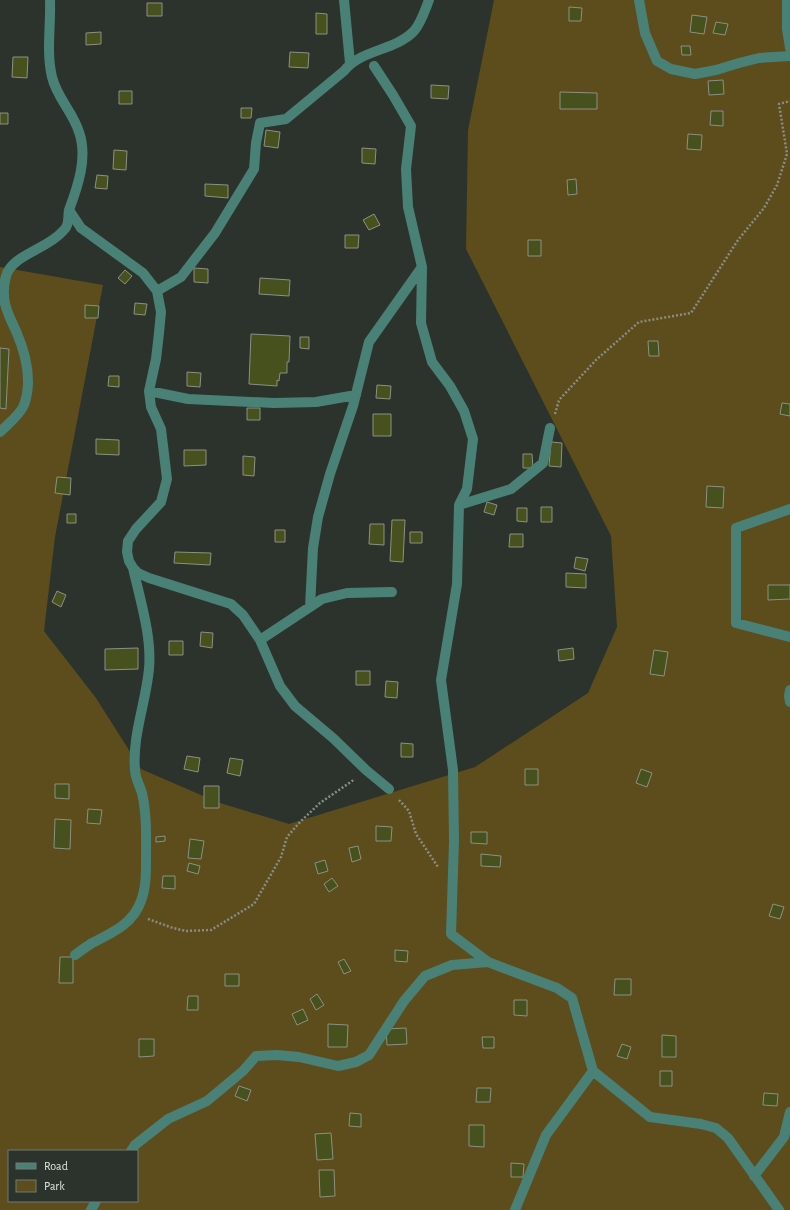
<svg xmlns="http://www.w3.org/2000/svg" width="790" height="1210" viewBox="0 0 790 1210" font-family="'Alegreya Sans',sans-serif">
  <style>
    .green { fill: #5d4c1c; fill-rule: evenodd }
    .building { fill: #47511d; stroke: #8d9084 }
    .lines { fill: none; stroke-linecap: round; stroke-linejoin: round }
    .path { stroke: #878e88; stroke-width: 2.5; stroke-dasharray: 2 2; stroke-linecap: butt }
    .minor { stroke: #4a8176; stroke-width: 10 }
  </style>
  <rect width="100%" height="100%" fill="#2b332c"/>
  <!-- green -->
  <path class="green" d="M494 0H790V1210H0V267L103 285 55 537 44 631 96 698 141 769 217 802 289 824 475 767 588 693 617 627 611 536 466 249 468 130ZM9 1151H137V1201H9Z"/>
  <!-- building -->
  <path class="building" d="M147 3H162V16H147Z
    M569 7 582 8 581 21H569Z
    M316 13 327 14V34H316Z
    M692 15 707 17 704 34 690 32Z
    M716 22 728 24 725 35 713 33Z
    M101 32V44L86 45V33Z
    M681 46H690L691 55H682Z
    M290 52 309 53 308 68 289 67Z
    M13 57H28L27 78 12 77Z
    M723 80 724 94 709 95 708 81Z
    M431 85 449 86 448 99 431 98Z
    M119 91H132V104H119Z
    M560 92 597 93V109H560Z
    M241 108H252L251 118H241Z
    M711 111H723V126L710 125Z
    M0 113H8V124H0Z
    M266 130 280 132 278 148 264 146Z
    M688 134 702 135 701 150 687 149Z
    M362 148 376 149 375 164 362 163Z
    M114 150 127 151 126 170 113 169Z
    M97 175 108 176 107 189 95 188Z
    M576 179 577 194 568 195 567 180Z
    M205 184 228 185V198L205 196Z
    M374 214 380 225 369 230 363 220Z
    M345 235H359L358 248H345Z
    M528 240H541V256H528Z
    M194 268 208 269V283L194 282Z
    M125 270 132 276 125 284 118 278Z
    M260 278 290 280 289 296 259 294Z
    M135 303 147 304 145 315 134 314Z
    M85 305 99 306 98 318H85Z
    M251 334 290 336 289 362H287V373H280L279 381 277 380V386L249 384Z
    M300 337H309V349L300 348Z
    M648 341H658L659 356H649Z
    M0 348 9 349 6 409 0 408Z
    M187 372 201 373 200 387 187 386Z
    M109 376H119V387L108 386Z
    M377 385 391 386 390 399 376 398Z
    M782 403 790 404V416L780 414Z
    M247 408H260V420H247Z
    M373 414H391V436H373Z
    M96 439 119 440V455L96 454Z
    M551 442 562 443 561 467 549 466Z
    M184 450H206V465L184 466Z
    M523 454H532L533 468H523Z
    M243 456 255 457 254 476 243 475Z
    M57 477 71 478 70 495 55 493Z
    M707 486 724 487 723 508 706 507Z
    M487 502 497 505 494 515 484 512Z
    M541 507H552V522H541Z
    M517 508H527V522L517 521Z
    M67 514H76V523H67Z
    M392 520H405L403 562 390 561Z
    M370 524H384V545L369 544Z
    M275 530H285V542H275Z
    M410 532H422V543H410Z
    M510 534H523V547H509Z
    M175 552 211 553 210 565 174 563Z
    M576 557 588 559 585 571 574 568Z
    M566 573 586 574V588L566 587Z
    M768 585H790V599L768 600Z
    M57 591 66 595 61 607 52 602Z
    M201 632 213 633 212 648 200 646Z
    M169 641H183V655H169Z
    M138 648V669L105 670V649Z
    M573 648 574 659 559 661 558 650Z
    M654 650 668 652 664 676 650 674Z
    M356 671H370V685H356Z
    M386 681 398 682 397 698 385 697Z
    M401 743 413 744V757H401Z
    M187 756 200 758 198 772 184 769Z
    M230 758 243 760 240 776 227 773Z
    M525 769H538V785H525Z
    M641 769 652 773 647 787 636 783Z
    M55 784H69V799L55 798Z
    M204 786H219V808H204Z
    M88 809 102 810 100 824 87 823Z
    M55 819 71 820 70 849 54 848Z
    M376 826 392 827 391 841H376Z
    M471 832H487V844L471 843Z
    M165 836V841L156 842V837Z
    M190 839 204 841 201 859 188 858Z
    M358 846 361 859 352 862 349 848Z
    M481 854 501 856 500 867 481 866Z
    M325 860 328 871 318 874 315 863Z
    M189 863 200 866 198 874 187 871Z
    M163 876H175V889L162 888Z
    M332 878 338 886 329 892 324 884Z
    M773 904 784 907 780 919 769 916Z
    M395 950 408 951 407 962 395 961Z
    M60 957H73V983H59Z
    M344 959 351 971 344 974 338 962Z
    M225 974H239V986H225Z
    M615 979H631V995H614Z
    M317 994 324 1005 316 1010 310 999Z
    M188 996H198V1010H187Z
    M514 1000H527V1016L514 1015Z
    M303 1009 308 1020 297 1025 292 1014Z
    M328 1024 348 1025 347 1047H328Z
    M406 1028 407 1044 387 1045 386 1029Z
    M662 1035 676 1036V1057H662Z
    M482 1037H494V1048H483Z
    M139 1039H154V1056L139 1057Z
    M622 1044 631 1047 627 1059 617 1056Z
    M660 1071H672V1086H660Z
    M239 1086 251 1090 247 1101 235 1096Z
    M477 1088H491L490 1102H476Z
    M764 1093 778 1094 777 1106 763 1105Z
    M350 1113 361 1114V1127L349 1126Z
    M469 1125H484V1147L469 1146Z
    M331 1133 333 1159 317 1160 315 1134Z
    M511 1163 524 1164 523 1177H511Z
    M319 1170H334L335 1196 320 1197Z"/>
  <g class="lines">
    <!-- path -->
    <path class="path" d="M555 414 559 400 596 360 639 322 691 313 738 240 764 208 777 185 787 154 779 104 790 101
      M399 800 409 811 416 834 438 867
      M148 919 173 928 186 931 211 930 254 904 281 857 287 837 300 822 320 803 355 779"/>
    <!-- minor -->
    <path class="minor" d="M50 0C51 25 46 52 52 77 57 98 73 112 79 132 88 157 78 186 69 210L81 228 143 273 157 291 161 312 159 333 156 359 149 391 151 407 161 429 167 479 161 502 136 529 128 541 127 552 129 561 133 568 138 573 149 578 231 604 243 615 260 640 280 686 295 706 333 738 366 770 389 789
      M344 0 350 63
      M639 0 645 33 657 61 671 69 695 74 716 70 739 63 759 58 790 56
      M787 0V29L790 48
      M374 66 393 95 411 126 406 169 408 207 422 267 421 323 432 362 450 386 464 411 473 439 467 489 459 505 457 584 441 680 453 770 454 841 451 934 488 962 557 988 572 998 593 1071 650 1117 701 1124 716 1128 728 1138 779 1210
      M157 291 181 277 215 233 254 169 256 143 260 123 286 119 344 71C361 49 395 51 414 31 421 23 425 10 429 0
      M149 391 188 399 274 403 316 402 356 395
      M0 432C8 424 20 415 24 405 33 380 26 354 16 331 7 312 0 299 6 276 12 255 47 249 62 232 64 230 67 227 67 225 69 221 68 214 69 210
      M459 505 511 489 543 463 550 428
      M790 509 736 528V623L790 637
      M310 607 313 548 318 517 330 474 353 406 369 342 422 267
      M260 640 322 599 347 593 392 592
      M790 690 789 696 790 702
      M75 955C80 951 86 947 92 943 112 933 133 924 141 901 146 888 146 874 146 860 146 837 147 815 142 793 140 786 135 778 135 770 132 736 146 702 149 669 152 637 140 599 133 568
      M131 1151 135 1145 168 1119 207 1101 243 1071 256 1056 277 1055 299 1057 338 1066 356 1062 369 1055 404 1001 425 976 452 965 488 962
      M754 1176 784 1137 790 1112
      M91 1210 96 1201
      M515 1210 546 1135 593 1071"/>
  </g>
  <!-- legend -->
  <rect x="8" y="1150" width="130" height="52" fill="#2b332c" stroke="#737a74"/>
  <rect x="16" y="1163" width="20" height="6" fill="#4a8176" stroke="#737a74"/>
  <text x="44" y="1170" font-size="12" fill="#dee4df">Road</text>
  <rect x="16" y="1180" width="20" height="12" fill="#5d4c1c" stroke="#737a74"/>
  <text x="44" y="1190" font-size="12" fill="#dee4df">Park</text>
</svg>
